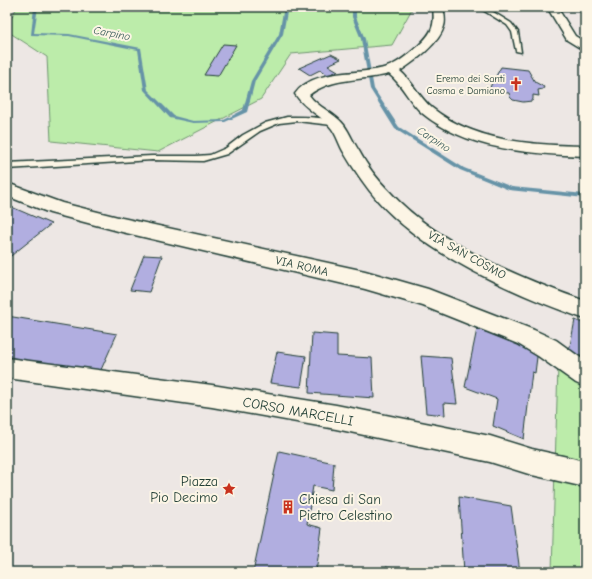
<svg xmlns="http://www.w3.org/2000/svg" width="592" height="579" viewBox="0 0 592 579" font-family="'Comic Neue',sans-serif">
  <style>
    .green { fill: #bcecaa; stroke: #6e946f }
    .lines { fill: none; stroke-linecap: round; stroke-linejoin: round }
    .stream { fill: #6693a7; fill-rule: evenodd }
    .building { fill: #b1aee0; stroke: #1f3d34 }
    .lane-casing { stroke: #1f3d34; stroke-width: 3 }
    .street-casing { stroke: #1f3d34; stroke-width: 3 }
    .secondary-casing { stroke: #1f3d34; stroke-width: 3 }
    .lane { fill: #fcf5e5; fill-rule: evenodd }
    .street { fill: #fcf5e5; fill-rule: evenodd }
    .secondary { fill: #fcf5e5; fill-rule: evenodd }
    .labels { text-anchor: middle; stroke-width: 4; stroke-linejoin: round; paint-order: stroke }
    .far-poi-label { font-size: 10px; fill: #1f3d34; stroke: #fcf5e5; text-anchor: end }
    .far-water-label { font-size: 11px; font-style: italic; fill: #375a5a; stroke: #fcf5e5 }
    .street-label { font-size: 12px; fill: #1f3d34; stroke: #fcf5e5 }
    .near-street-label { font-size: 14px; fill: #1f3d34; stroke: #fcf5e5 }
    .near-poi-label { font-size: 14px; fill: #1f3d34; stroke: #fcf5e5; text-anchor: end }
  </style>
  <rect width="100%" height="100%" fill="#ede7e4"/>
  <filter id="ink" filterUnits="userSpaceOnUse"><feTurbulence type="fractalNoise" baseFrequency=".025" numOctaves="2"/><feDisplacementMap in="SourceGraphic" scale="8" xChannelSelector="R" yChannelSelector="G"/><feConvolveMatrix kernelMatrix="1 2 1 2 8 2 1 2 1" color-interpolation-filters="sRGB"/></filter>
  <g filter="url(#ink)">
    <!-- green -->
    <path class="green" d="M17 7H413L392 45 291 54 261 99 158 152 51 141 47 57 7 31V26Z
      M558 365 585 380V572H552Z"/>
    <g class="lines">
      <!-- stream -->
      <path class="stream" d="M34 7H38L34 33 69 34 141 48 148 90 174 116 193 121 224 120 243 110 251 81 279 34 284 7H288L283 34 255 81 247 112 225 122 193 123 170 118 144 90 138 50 69 36 31 35Z
        M352 7H356V17L365 39 374 89 399 127 464 168 512 187 585 194V198L509 190 460 170 395 129 370 89 361 39 352 17Z"/>
    </g>
    <!-- building -->
    <path class="building" d="M223 44 236 45 218 76 204 75Z
      M331 54 341 59 328 65 338 71 328 75 320 70 310 75 299 68Z
      M501 67 528 70 535 82 544 87 543 89 538 90 539 96 533 95V99L532 101 523 102 513 100 510 97 509 93 489 91 491 85Z
      M7 205 51 224 7 259Z
      M144 255 162 256 149 292 130 290Z
      M7 316 117 334 100 372 7 357Z
      M575 320 585 324V358L569 351Z
      M477 329 538 349 535 373 532 372 524 439 493 426 497 399 465 387Z
      M312 333 337 335V356L372 358 374 398 309 393Z
      M277 352 306 356 301 387 270 383Z
      M421 356 451 358 457 404 444 403 445 415 426 413Z
      M279 451 334 463 332 490 313 486 307 524 322 528 316 572H253Z
      M459 497 511 506 520 572H464Z
      M386 567 411 572H386Z"/>
    <g class="lines">
      <!-- lane casing -->
      <g class="lane-casing">
        <path id="lane" d="M478 7H485L511 23 518 32 521 52 516 51 512 32 507 25Z
          M287 117C299 117 327 116 336 123L332 125 297 121 279 123 260 131 227 154 203 161 152 160 7 169V163L152 156H196L210 155 226 148 243 135 265 123Z"/>
      </g>
      <!-- street casing -->
      <g class="street-casing">
        <path id="street" d="M433 7H443C444 13 446 20 444 26 440 43 414 62 400 71 412 81 419 97 432 108 475 142 532 145 585 146V156C530 154 467 150 422 113 409 102 403 85 389 74 362 81 332 77 309 95 318 108 334 112 344 125 350 133 353 142 359 151 367 166 378 180 390 192 437 244 520 278 585 301V319C517 295 427 256 378 201 365 186 353 168 343 151 339 144 337 136 332 129 322 115 306 111 295 94 314 67 360 76 387 67 399 63 410 53 419 45 433 32 435 25 433 7Z
          M547 7H557L575 36 585 42V51L567 40Z
          M7 358 212 385 336 405 490 436 532 449 585 461V487L532 475 490 462 336 429 212 407 7 378Z"/>
      </g>
      <!-- secondary casing -->
      <g class="secondary-casing">
        <path id="secondary" d="M7 183 62 203 122 218 365 271 428 289 534 330 556 340 585 361V387L576 383 538 356 518 344 423 306 365 289 122 232 50 213 7 196Z"/>
      </g>
      <!-- lane -->
      <use href="#lane" class="lane"/>
      <!-- street -->
      <use href="#street" class="street"/>
      <!-- secondary -->
      <use href="#secondary" class="secondary"/>
    </g>
  </g>
  <!-- icons -->
  <defs>
    <g id="church-bare" transform="scale(1.08)"><path d="M-1.2-6h2.4v3.5h3.3v2.4h-3.3V6h-2.4V-.1h-3.3v-2.4h3.3Z" fill="#c8321e" stroke="#fcf5e5" stroke-width="2.5" paint-order="stroke"/></g>
    <g id="sight-bare" transform="scale(1.08)"><path d="M0-6L1.8-2.2L6-1.7L2.9 1.2L3.7 5.4L0 3.3L-3.7 5.4L-2.9 1.2L-6-1.7L-1.8-2.2Z" fill="#c8321e" stroke="#fcf5e5" stroke-width="2.5" paint-order="stroke"/></g>
    <g id="building-bare" transform="scale(1.08)"><path d="M-4-6H4V6H1V3H-1V6H-4ZM-2.5-4.3h1.7v1.8h-1.7ZM.8-4.3h1.7v1.8H.8ZM-2.5-1h1.7V.8h-1.7ZM.8-1h1.7V.8H.8Z" fill="#c8321e" stroke="#fcf5e5" stroke-width="2.5" paint-order="stroke"/></g>
  </defs>
  <g fill-rule="evenodd">
    <use href="#church-bare" x="516" y="84"/>
    <use href="#sight-bare" x="229" y="489"/>
    <use href="#building-bare" x="288" y="507"/>
  </g>
  <g class="labels">
    <!-- far-poi labels -->
    <g class="far-poi-label">
      <text x="505" y="82">Eremo dei Santi<tspan x="505" dy="12">Cosma e Damiano</tspan></text>
    </g>
    <!-- far-water labels -->
    <g class="far-water-label">
      <text transform="translate(112 33) rotate(11)" y="4">Carpino</text>
      <text transform="translate(434 139) rotate(33)" y="4">Carpino</text>
    </g>
    <!-- street labels -->
    <g class="street-label">
      <text transform="translate(467 255) rotate(29)" y="4">VIA SAN COSMO</text>
      <text transform="translate(302 266) rotate(13)" y="4">VIA ROMA</text>
    </g>
    <!-- near-street labels -->
    <g class="near-street-label">
      <text transform="translate(298 411) rotate(10)" y="5">CORSO MARCELLI</text>
    </g>
    <!-- near-poi labels -->
    <g class="near-poi-label">
      <text x="218" y="486">Piazza<tspan x="218" dy="16">Pio Decimo</tspan></text>
      <text x="299" y="504" text-anchor="start">Chiesa di San<tspan x="299" dy="16">Pietro Celestino</tspan></text>
    </g>
  </g>
  <!-- margin -->
  <rect width="592" height="579" fill="none" stroke="#fcf5e5" stroke-width="24"/>
  <rect x="12" y="12" width="568" height="555" fill="none" stroke="#1f3d34" stroke-width="1.5" filter="url(#ink)"/>
</svg>
